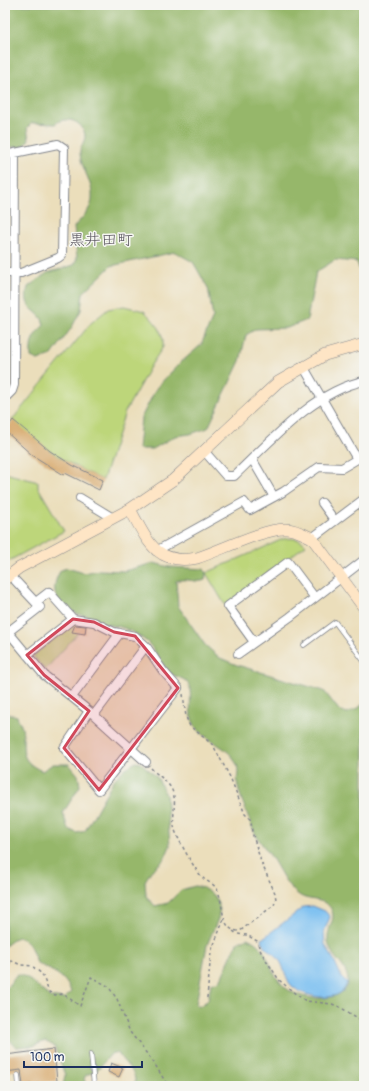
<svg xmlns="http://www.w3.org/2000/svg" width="369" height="1091" viewBox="0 0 369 1091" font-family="Pangolin,'Klee One',sans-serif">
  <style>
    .green { fill: #bdd67a; stroke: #6c826c }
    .forest { fill: #96b76a; stroke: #587364 }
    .water { fill: #7abff1; stroke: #4a77a8 }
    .building { fill: #d7a86a }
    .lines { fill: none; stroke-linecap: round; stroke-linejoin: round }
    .lane-casing { stroke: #83868c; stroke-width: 5.5 }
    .street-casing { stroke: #83868c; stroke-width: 10 }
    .secondary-casing { stroke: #83868c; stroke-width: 12 }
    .path { stroke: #83868c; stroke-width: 1.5; stroke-dasharray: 3 3; stroke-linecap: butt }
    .lane { stroke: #fff; stroke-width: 4 }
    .street { stroke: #fff; stroke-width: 8 }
    .secondary { stroke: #fee5c5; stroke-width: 11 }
    .marked { fill: #d1495b; fill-opacity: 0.2; stroke: #d1495b; stroke-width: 3; stroke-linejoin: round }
    .labels { text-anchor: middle; stroke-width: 3; stroke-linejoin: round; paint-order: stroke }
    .quarter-label { font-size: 16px; fill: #5d5962; stroke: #f6f6f2 }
  </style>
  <rect width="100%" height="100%" fill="#f6f6f2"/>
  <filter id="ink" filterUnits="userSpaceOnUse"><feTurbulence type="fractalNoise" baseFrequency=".025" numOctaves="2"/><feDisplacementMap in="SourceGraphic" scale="8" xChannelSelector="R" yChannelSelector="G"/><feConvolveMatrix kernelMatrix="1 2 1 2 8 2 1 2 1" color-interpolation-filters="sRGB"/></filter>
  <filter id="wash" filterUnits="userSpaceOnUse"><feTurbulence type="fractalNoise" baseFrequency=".012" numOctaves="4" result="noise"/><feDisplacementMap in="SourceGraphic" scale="16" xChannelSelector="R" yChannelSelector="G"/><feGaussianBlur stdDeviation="0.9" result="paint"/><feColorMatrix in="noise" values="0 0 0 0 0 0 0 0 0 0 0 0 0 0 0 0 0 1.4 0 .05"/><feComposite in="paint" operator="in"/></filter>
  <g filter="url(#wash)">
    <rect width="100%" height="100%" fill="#ebdebb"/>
    <!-- green -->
    <path class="green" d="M124 306 144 311 151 318 159 328 163 339V347L151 365 125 412 103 480C66 463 42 448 12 420L91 323 108 309Z
      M5 473 38 482V487L64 531 5 563Z
      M283 539C292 538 300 538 306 545L225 605 206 573Z
      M74 622 86 624 45 670 34 657V655Z"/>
    <!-- forest -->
    <path class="forest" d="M5 5H364V284L357 262 335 260 316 272 307 320 287 328 256 329 246 335 240 361 208 428 190 434 175 436 153 449H138L141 418 157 387 179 364 201 345 213 317 208 288 193 262 175 252 111 266 83 293 81 310 72 327 52 355 38 360 31 357C30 340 33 336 44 325 41 308 21 313 28 287L47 273 74 265 77 258 74 227C80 220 92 209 92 199 94 183 81 169 80 154 79 148 85 142 85 136 84 121 65 115 55 124L32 123 27 128 29 139 24 147H13L5 145Z
      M154 563 169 567 204 569 206 574 205 580C197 584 187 577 176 581L178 606 205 645 220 658 237 665 324 691 339 710 347 713 357 709 364 703V1086H134C139 1072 124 1065 118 1053H112L96 1071 86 1075 84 1079 87 1086H63L65 1075 54 1046 45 1041 33 1046 16 1047 7 1037 10 1024 5 1021V990L17 974 26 977 50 997 64 999 71 992C65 974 52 972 37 963 31 951 32 941 17 937L5 946V713L17 716C18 720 21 724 22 728 26 749 16 759 42 771L53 764H69L78 775 80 786 63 813 68 829 77 833 85 831 113 781 124 769 136 762 141 763 157 777 166 795 170 846 164 860 151 871 145 881 146 896 155 906 168 903 181 890 195 886 203 888 215 896 220 909 218 919 207 945 196 1004 197 1006H200L208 1000 211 984 220 981 237 943 247 938C273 949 265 971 287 989 311 1007 369 999 340 963 332 954 325 944 329 931 330 924 335 919 332 911 327 897 308 902 299 895 286 887 279 868 270 855 265 848 260 842 256 835 253 830 251 824 249 819 244 804 240 798 237 782 237 777 239 770 237 765 230 745 204 742 194 724 186 710 195 689 186 681 181 677 175 677 170 673 159 663 155 646 142 638 135 633 124 627 116 626 112 625 107 625 103 624 98 622 95 618 90 617 85 615 79 615 73 612 53 604 50 586 61 570L67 568 84 573 99 570 124 571Z"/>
    <!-- water -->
    <path class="water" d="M313 906 325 911 330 917 324 932 325 945 334 960 342 978 347 982C343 1005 304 998 292 986 285 979 285 969 280 961 276 954 266 951 263 943L262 939 304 907Z"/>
    <g id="blocks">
      <!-- building -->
      <path class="building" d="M13 420 50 451 72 465 103 480 99 490 65 473 64 475 32 455 5 431Z
        M75 625 86 626 85 634 72 632Z
        M54 1049 57 1081 23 1085 21 1070 5 1072V1055Z
        M111 1063 123 1068 119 1077 108 1072Z"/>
    </g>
  </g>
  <g filter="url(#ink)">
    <use href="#blocks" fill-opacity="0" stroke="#83868c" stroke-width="1"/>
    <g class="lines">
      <!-- lane casing -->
      <g class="lane-casing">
        <path id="lane" d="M304 645 335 622 364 661
          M91 1054 94 1086
          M18 1075 19 1086"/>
      </g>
      <!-- street casing -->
      <g class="street-casing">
        <path id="street" d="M5 155 58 144 64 148 62 255 58 258 21 273H5
          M303 366 357 459
          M5 398 12 391 14 385 15 153
          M205 452 226 476H234C270 442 314 391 364 381
          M252 459 274 497
          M80 498 113 518
          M322 503 335 521
          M312 538 364 499
          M156 551 244 502 250 510 283 492 319 467 342 468 364 455
          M36 602 49 592 73 619 94 622 114 632 135 636 146 646 94 715
          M5 628 44 675 94 715 146 762
          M8 632 40 607 10 575
          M254 642 228 606 288 562 315 598
          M238 654 290 617 364 560
          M27 655 73 619
          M72 697 120 633
          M89 711 64 748 99 790 178 688 163 671 146 646"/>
      </g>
      <!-- secondary casing -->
      <g class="secondary-casing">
        <path id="secondary" d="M130 509C147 540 156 566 197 558 219 551 265 528 286 529 295 529 304 534 312 538L364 608
          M5 579 19 568 130 509 173 480 278 382 325 355 364 344"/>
      </g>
      <!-- path -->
      <path class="path" d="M151 768C158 776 170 782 173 793 177 804 171 818 175 830 177 838 196 872 203 878 207 882 213 883 217 889 224 901 219 932 240 931L274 905 276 900 275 893 261 862 252 832 251 820 245 814 230 777 213 745 190 726 186 717 183 694
        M233 931 237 934 247 935 257 941 261 952 279 980 297 995 306 1001 332 1004 340 1007 364 1022
        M5 958 21 965 32 966 42 974 49 992 55 995 63 994 80 1006 91 977 108 986 117 999 130 1032 154 1063 168 1086
        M5 975 11 960
        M207 998 211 952 224 919"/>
      <!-- lane -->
      <use href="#lane" class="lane"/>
      <!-- street -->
      <use href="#street" class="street"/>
      <!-- secondary -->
      <use href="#secondary" class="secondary"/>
    </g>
  </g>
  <!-- marked area -->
  <path class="marked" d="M73 619 94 622 114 632 135 636 178 688 99 790 64 748 89 711 44 675 27 655Z"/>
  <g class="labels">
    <!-- quarter labels -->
    <g class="quarter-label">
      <text x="101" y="245">黒井田町</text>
    </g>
  </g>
  <!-- margin -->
  <rect width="369" height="1091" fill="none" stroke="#f6f6f2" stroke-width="20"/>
  <!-- scale -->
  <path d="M24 1061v6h118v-6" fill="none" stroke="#1b2f5e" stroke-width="2"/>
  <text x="30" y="1061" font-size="12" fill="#1b2f5e" stroke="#f6f6f2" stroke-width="3" paint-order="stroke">100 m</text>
</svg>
